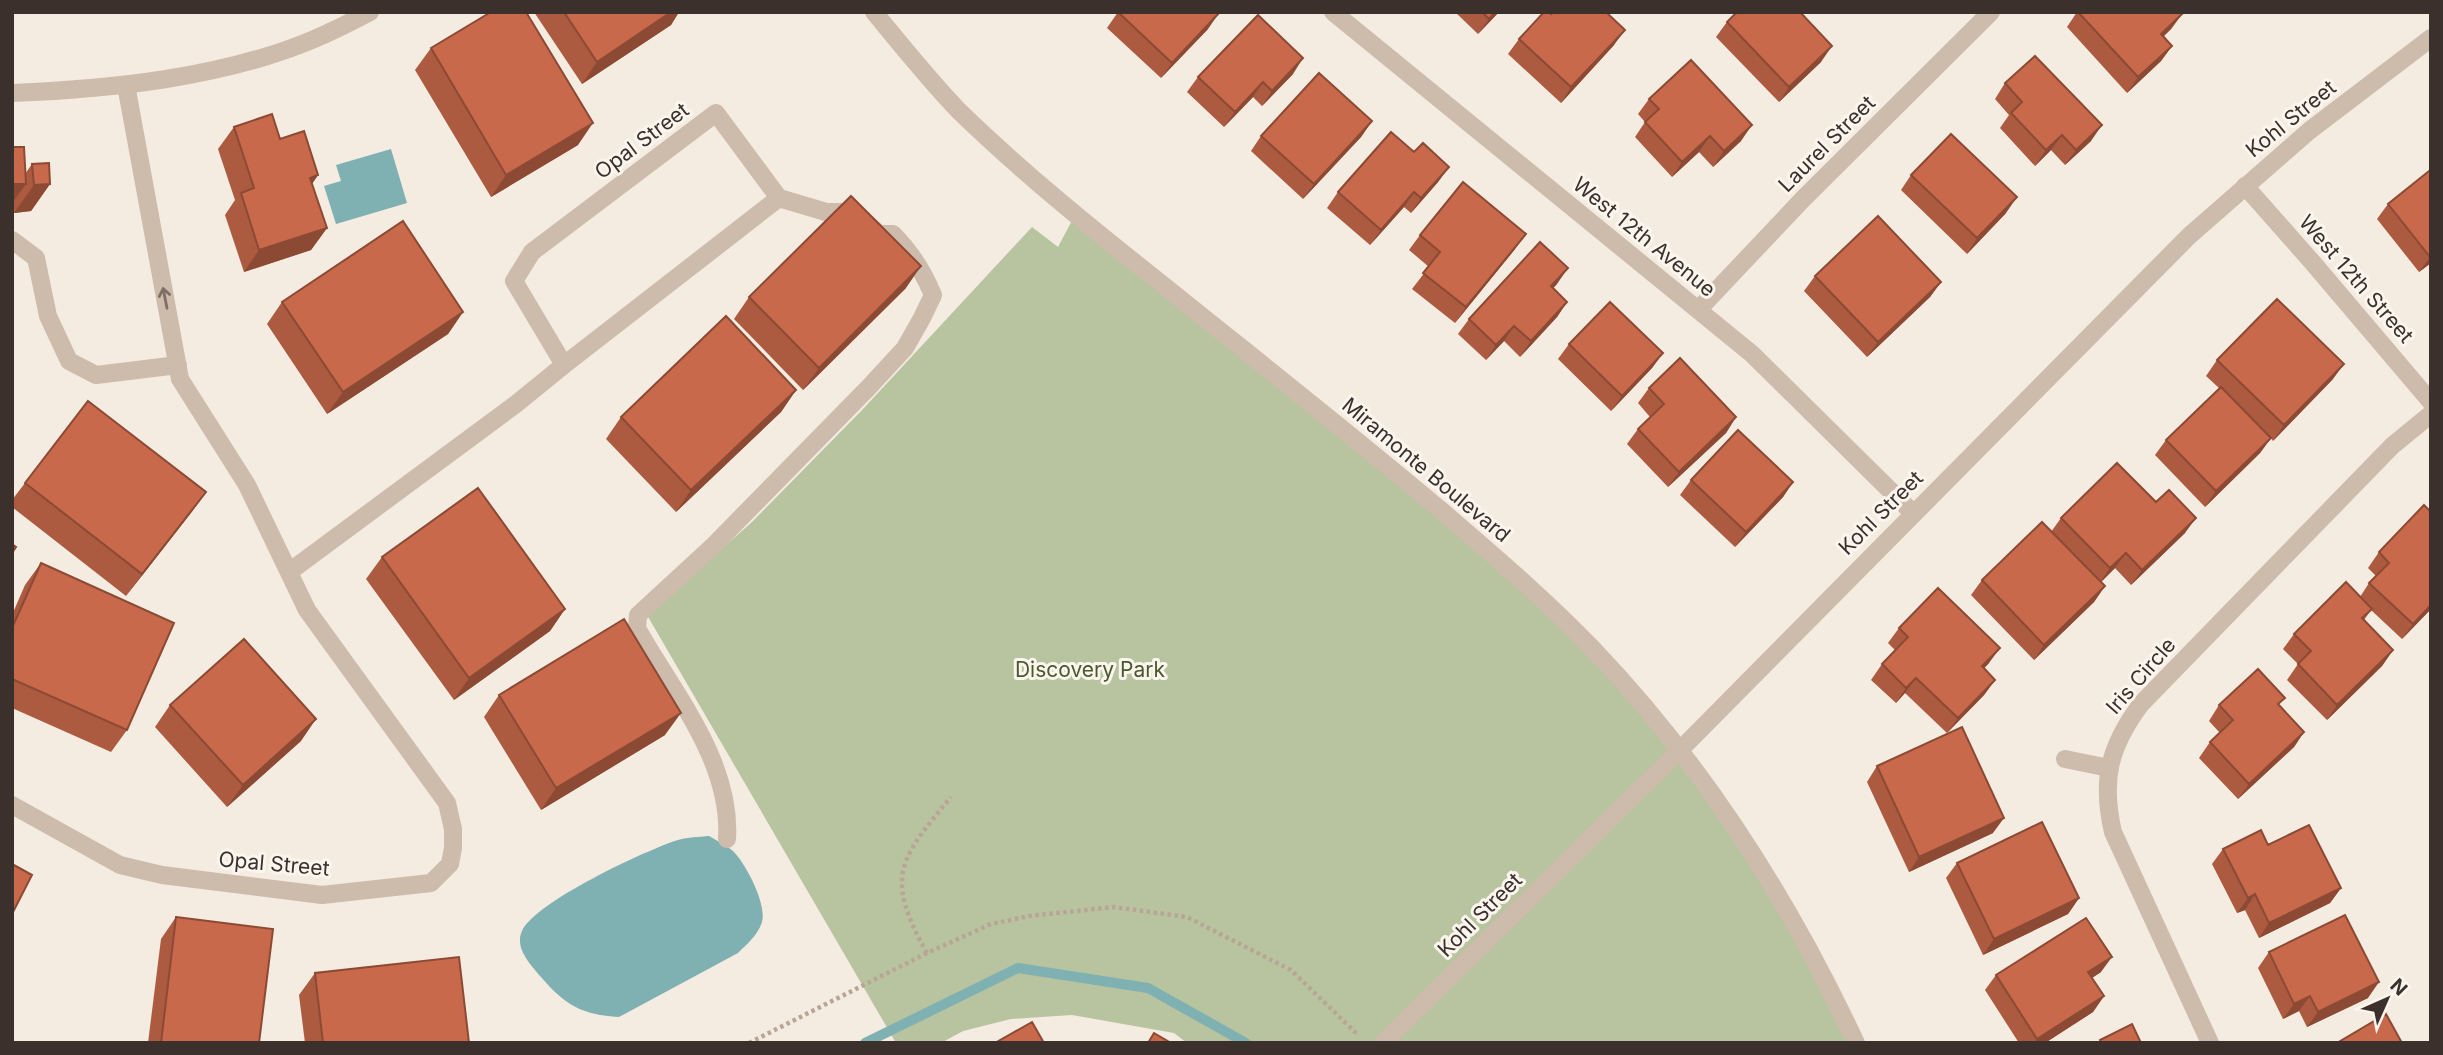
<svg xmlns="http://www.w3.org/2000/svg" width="2443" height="1055" viewBox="0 0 2443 1055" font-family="Inter,sans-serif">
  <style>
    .park { fill: #b8c4a0 }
    .water { fill: #7fb0b2 }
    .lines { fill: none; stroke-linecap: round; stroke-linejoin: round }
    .stream { stroke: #7fb0b2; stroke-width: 10 }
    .path { stroke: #b9a596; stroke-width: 4.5; stroke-dasharray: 3.5 3.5; stroke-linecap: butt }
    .service { stroke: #cdbbac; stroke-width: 18 }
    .minor { stroke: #cdbbac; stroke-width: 18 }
    .tertiary { stroke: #cdbbac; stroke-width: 18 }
    .wall { fill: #ac5a40 }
    .shaded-wall { fill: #8c4a34 }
    .building { fill: #c8694b; stroke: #8c4a34; stroke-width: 2 }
    .oneway { stroke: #7d6f65 }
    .labels { text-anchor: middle; stroke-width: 6; stroke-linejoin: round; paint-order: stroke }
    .street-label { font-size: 21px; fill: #3b302b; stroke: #fbf5ee }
    .park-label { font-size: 21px; fill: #4a5a2e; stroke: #fbf5ee }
  </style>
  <rect width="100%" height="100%" fill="#f4ebe1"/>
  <!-- park -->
  <path class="park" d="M1075 215 1537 594 1716 796 1856 1043H1187L1174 1033 1072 1015 1011 1019 963 1031 941 1043H896L647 615 752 522 863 409 1032 227 1058 247Z"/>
  <!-- water -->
  <path class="water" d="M391 149 407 203 336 224 324 186 341 181 336 165Z
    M709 836C717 841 726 845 733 851 746 864 767 904 762 922 758 935 747 944 738 953L619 1017C582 1015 565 1005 541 977 531 965 514 948 522 931 535 902 646 850 678 840 688 837 699 837 709 836Z"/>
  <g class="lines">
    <!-- stream -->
    <path class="stream" d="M865 1043 1018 968 1148 988 1246 1043"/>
    <!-- path -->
    <path class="path" d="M927 953C884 876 899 860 951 797
      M749 1043 927 953 991 924 1029 916 1114 907 1187 917 1291 970 1358 1035"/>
    <!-- service -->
    <path class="service" d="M716 113 779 198 564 365 514 281 532 252Z
      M12 240 36 258 48 316 69 361 96 375 178 365
      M289 572 516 404 564 365
      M12 805 120 865 162 875 322 895 431 883 450 864 453 848V829L447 803 307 610 247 485 180 379 126 85
      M727 839C732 761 673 693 637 628L638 615 714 545 869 387 905 348 922 318 933 295C923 271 911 252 893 234H879L862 219 849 212H826L779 198"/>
    <!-- minor -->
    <path class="minor" d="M1333 12 1752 354 1913 513
      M12 93C110 89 221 78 312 40 331 32 351 22 370 12
      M2245 186 2313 263 2431 402
      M1698 310 1803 199 1991 12
      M2065 759 2109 768
      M1383 1043 1680 750
      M2210 1043 2113 832C2101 780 2109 747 2141 704L2392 446 2431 414"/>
    <!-- tertiary -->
    <path class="tertiary" d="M874 12C902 46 929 80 959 111 1025 175 1096 232 1168 289 1260 363 1353 436 1443 512 1494 556 1546 600 1592 648 1703 764 1788 898 1856 1043
      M1680 750 2189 236 2309 131 2431 38"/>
  </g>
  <!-- wall -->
  <path class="wall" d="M534 12H679L671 25 582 84Z
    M1118 12 1208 29 1161 78 1107 28Z
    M1455 12H1499L1478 34Z
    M2077 12 2182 14 2171 29 2164 36 2172 46 2161 61 2127 93 2067 27Z
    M1551 14 1614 45 1561 103 1508 54 1519 39Z
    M1727 22 1821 62 1779 102 1716 37Z
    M431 48 578 145 491 197 415 70Z
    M1293 74 1262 106 1253 97 1224 127 1187 92 1198 77Z
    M2005 83 2091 141 2065 165 2051 150 2035 166 2000 128 2009 115 1995 99Z
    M1649 99 1741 141 1713 167 1699 152 1672 177 1635 137 1645 122 1638 114Z
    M1372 121 1361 137 1303 199 1251 151 1261 136Z
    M234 127 280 139 318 175 312 184 327 228 311 250 244 272 225 215 235 200 218 149Z
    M12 147 25 174 32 164 50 184 31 211 14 213 13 201 12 203Z
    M1414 152 1449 167 1438 182 1411 213 1404 207 1370 245 1327 208 1338 192Z
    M2431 173V263L2419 272 2377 219 2388 204Z
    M1911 175 2006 213 1967 254 1901 190Z
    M1420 235 1515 249 1455 323 1412 289 1429 267 1409 250Z
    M1815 276 1941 282 1930 297 1867 357 1804 291Z
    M1557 284 1553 288 1567 302 1557 317 1520 357 1504 341 1486 360 1458 334 1469 319Z
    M906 288 803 390 734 319 749 297Z
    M282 302 463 312 448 334 327 414 267 324Z
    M1569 344 1663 353 1652 368 1611 411 1558 359Z
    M2217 360 2333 379 2273 441 2271 438 2260 453 2205 507 2155 455 2166 440 2219 388 2206 376Z
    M1649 388 1736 417 1726 433 1668 487 1627 444 1638 429 1650 417 1638 403Z
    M796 390 781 412 676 512 606 439 621 417Z
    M1691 480 1793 482 1783 497 1735 547 1680 495Z
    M25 483 206 492 190 514 126 596 12 507V500Z
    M2431 512V609L2402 639 2371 610 2364 620 2393 650 2382 666 2327 720 2287 680 2298 664 2283 649 2294 634 2360 597 2369 583 2376 576 2368 568 2379 552Z
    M2061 518 2185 533 2131 585 2115 568 2101 582 2105 586 2094 602 2034 660 1971 595 1982 580 2051 532Z
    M382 557 565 609 550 631 454 700 366 579Z
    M41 563 127 730 111 752 12 708V615L25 585Z
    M1899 628 1989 663 1984 668 1995 680 1984 695 1947 733 1905 693 1896 703 1871 680 1882 664 1895 650 1888 643Z
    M499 695 665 735 541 810 484 717Z
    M170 705 301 741 227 807 155 727Z
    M2219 705H2279L2304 732 2294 747 2238 799 2199 758 2210 742 2220 733 2209 721Z
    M1877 766 1993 833 1909 872 1867 782Z
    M2268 845 2341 888 2330 903 2259 938 2245 910 2237 913 2212 864 2223 849Z
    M1957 863 2079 898 2068 914 1983 955 1946 878Z
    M176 917 259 1043H148L161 939Z
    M2269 952 2368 998 2307 1027 2299 1011 2283 1019 2258 968Z
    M2101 972 2092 978 2104 996 2093 1012 2045 1043H2019L1985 990 1996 975Z
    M315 973 469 1043H305L299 995Z"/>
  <!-- shaded-wall -->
  <path class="shaded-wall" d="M671 12H679L671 25 582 84 597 62Z
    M1495 12H1499L1478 34 1489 19Z
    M1219 13 1208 29 1161 78 1172 63Z
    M2182 14 2171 29 2150 49 2161 34Z
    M1625 30 1614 45 1561 103 1571 87Z
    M1832 46 1821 62 1779 102 1789 87Z
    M2172 46 2161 61 2127 93 2138 77Z
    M1303 58 1293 74 1262 106 1272 91Z
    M1263 82 1253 97 1224 127 1235 112Z
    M1372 121 1361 137 1303 199 1314 184Z
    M593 123 578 145 491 197 506 175Z
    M1752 125 1741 141 1713 167 1724 151Z
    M2102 125 2091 141 2065 165 2076 150Z
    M2062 135 2051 150 2035 166 2046 150Z
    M1710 136 1699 152 1672 177 1682 162Z
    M1449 167 1438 182 1411 213 1421 198Z
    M318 175 303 197 310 178Z
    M12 184H26L12 203Z
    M50 184 31 211 14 213 34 185Z
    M1414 192 1404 207 1370 245 1381 230Z
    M2017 197 2006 213 1967 254 1977 238Z
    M327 228 311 250 244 272 259 250Z
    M1526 234 1515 249 1455 323 1466 307Z
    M2431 256V263L2419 272Z
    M921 266 906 288 803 390 819 368Z
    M1568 268 1557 284 1540 302 1551 286Z
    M1941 282 1930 297 1867 357 1878 342Z
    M1567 302 1557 317 1520 357 1531 341Z
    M463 312 448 334 327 414 343 392Z
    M1514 326 1504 341 1486 360 1496 345Z
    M1663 353 1652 368 1611 411 1622 396Z
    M2344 364 2333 379 2273 441 2284 425Z
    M796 390 781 412 676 512 691 490Z
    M1736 417 1726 433 1668 487 1679 472Z
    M2271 438 2260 453 2205 507 2216 491Z
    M1793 482 1783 497 1735 547 1746 532Z
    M206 492 190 514 126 596 142 574Z
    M2196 518 2185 533 2131 585 2142 570Z
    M2126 553 2115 568 2099 584 2110 568Z
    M2105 586 2094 602 2034 660 2044 645Z
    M2431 605V609L2402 639 2413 624Z
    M565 609 550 631 454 700 469 678Z
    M2000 648 1989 663 1971 682 1982 666Z
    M2393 650 2382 666 2327 720 2337 705Z
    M1916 678 1905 693 1896 703 1906 688Z
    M1995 680 1984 695 1947 733 1958 718Z
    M681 713 665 735 541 810 556 788Z
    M316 719 301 741 227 807 243 785Z
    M2304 732 2294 747 2238 799 2249 784Z
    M2004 818 1993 833 1909 872 1919 857Z
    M2341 888 2330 903 2259 938 2269 923Z
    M2255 894 2245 910 2237 913 2248 898Z
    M2079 898 2068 914 1983 955 1994 939Z
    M2112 957 2101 972 2078 987 2088 972Z
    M2379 982 2368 998 2307 1027 2318 1012Z
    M2104 996 2093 1012 2045 1043H2034L2037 1039Z
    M2310 996 2299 1011 2283 1019 2294 1004Z"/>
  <!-- building -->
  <path class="building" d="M491 12H526L593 123 506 175 431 48Z
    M564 12H671L597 62Z
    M1118 12H1218L1219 13 1172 63Z
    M1482 12H1495L1489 19Z
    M1544 12H1549L1551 14 1553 12H1606L1625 30 1571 87 1519 39Z
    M1737 12H1800L1832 46 1789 87 1727 22Z
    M2078 12H2180L2182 14 2161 34 2172 46 2138 77Z
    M1258 15 1303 58 1272 91 1263 82 1235 112 1198 77Z
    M2035 56 2102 125 2076 150 2062 135 2046 150 2011 113 2022 102 2005 83Z
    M1691 60 1752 125 1724 151 1710 136 1682 162 1645 122 1659 109 1649 99Z
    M1319 73 1372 121 1314 184 1261 136Z
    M272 114 280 139 304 131 318 175 310 178 327 228 259 250 241 193 254 188 234 127Z
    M1391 132 1414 152 1423 143 1449 167 1421 198 1414 192 1381 230 1338 192Z
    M1951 134 2017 197 1977 238 1911 175Z
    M12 147H24L26 184H12Z
    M49 163 50 184 34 185 32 164Z
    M2429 171 2431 173V256L2430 257 2388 204Z
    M1463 182 1526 234 1466 307 1423 273 1440 252 1420 235Z
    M851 196 921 266 819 368 749 297Z
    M1878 216 1941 282 1878 342 1815 276Z
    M403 221 463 312 343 392 282 302Z
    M1540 242 1568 268 1551 286 1567 302 1531 341 1514 326 1496 345 1469 319Z
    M2277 299 2344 364 2284 425 2217 360Z
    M1610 302 1663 353 1622 396 1569 344Z
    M726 316 796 390 691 490 621 417Z
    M1680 358 1736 417 1679 472 1638 429 1664 404 1649 388Z
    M2221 387 2271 438 2216 491 2166 440Z
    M88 401 206 492 142 574 25 483Z
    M1738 430 1793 482 1746 532 1691 480Z
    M2117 463 2156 502 2169 490 2196 518 2142 570 2126 553 2110 568 2061 518Z
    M478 488 565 609 469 678 382 557Z
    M2424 505 2431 512V605L2413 624 2369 583 2389 563 2379 552Z
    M2042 522 2105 586 2044 645 1982 580Z
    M12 544 16 547 12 553Z
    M41 563 174 623 127 730 12 679V628Z
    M2346 582 2372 609 2362 618 2393 650 2337 705 2298 664 2311 651 2294 634Z
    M1938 588 2000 648 1982 666 1995 680 1958 718 1916 678 1906 688 1882 664 1908 637 1899 628Z
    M624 619 681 713 556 788 499 695Z
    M244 639 316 719 243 785 170 705Z
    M2258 669 2285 698 2278 704 2304 732 2249 784 2210 742 2233 720 2219 705Z
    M1962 727 2004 818 1919 857 1877 766Z
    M2042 822 2079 898 1994 939 1957 863Z
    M2309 825 2341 888 2269 923 2255 894 2248 898 2223 849 2261 830 2268 845Z
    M12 864 32 875 12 914Z
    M2345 915 2379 982 2318 1012 2310 996 2294 1004 2269 952Z
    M176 917 273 929 259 1043H161Z
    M2086 918 2112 957 2088 972 2104 996 2037 1039 1996 975Z
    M459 957 469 1043H323L315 973Z
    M2386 1014 2402 1043H2337Z
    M1032 1022 1044 1043H995Z
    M2132 1024 2141 1043H2101L2100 1040Z
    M1154 1033 1171 1043H1148Z"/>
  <!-- one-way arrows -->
  <defs><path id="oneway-shaft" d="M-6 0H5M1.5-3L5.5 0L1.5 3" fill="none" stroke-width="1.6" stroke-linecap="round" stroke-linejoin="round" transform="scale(1.75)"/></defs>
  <use class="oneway" href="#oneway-shaft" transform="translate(165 298) rotate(-101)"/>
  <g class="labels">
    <!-- street labels -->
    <g class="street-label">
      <text transform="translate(2291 119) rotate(-39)" y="7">Kohl Street</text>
      <text transform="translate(642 141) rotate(-37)" y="7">Opal Street</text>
      <text transform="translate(1827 144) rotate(-45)" y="7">Laurel Street</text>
      <text transform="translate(1644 237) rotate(39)" y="7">West 12th Avenue</text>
      <text transform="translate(2356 279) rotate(49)" y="7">West 12th Street</text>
      <text transform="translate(1426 470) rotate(40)" y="7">Miramonte Boulevard</text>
      <text transform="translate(1881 513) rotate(-45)" y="7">Kohl Street</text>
      <text transform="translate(2141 676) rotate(-49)" y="7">Iris Circle</text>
      <text transform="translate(274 864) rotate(5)" y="7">Opal Street</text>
      <text transform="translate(1480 915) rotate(-45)" y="7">Kohl Street</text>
    </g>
    <!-- park labels -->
    <g class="park-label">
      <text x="1090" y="677">Discovery Park</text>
    </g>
  </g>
  <!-- border -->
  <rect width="2443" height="1055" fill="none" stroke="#3b302b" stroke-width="28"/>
  <!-- north arrow -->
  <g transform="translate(2387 999) rotate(45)" stroke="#fbf5ee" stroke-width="5" paint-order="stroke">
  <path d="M0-5L12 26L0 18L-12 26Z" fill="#3b302b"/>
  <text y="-10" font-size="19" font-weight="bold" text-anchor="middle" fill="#3b302b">N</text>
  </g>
</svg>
